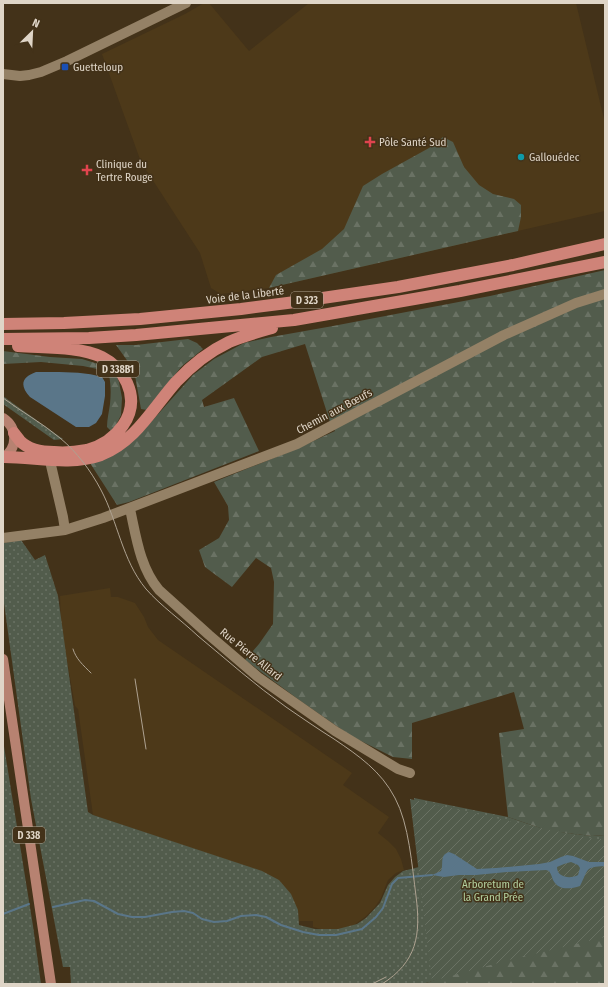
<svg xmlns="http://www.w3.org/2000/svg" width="608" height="987" viewBox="0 0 608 987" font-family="'Fira Sans Condensed',sans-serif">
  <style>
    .built { fill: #4d3919 }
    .grass { fill: url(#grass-dots) }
    .forest { fill: url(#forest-firs) }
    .garden { fill: url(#garden-furrows) }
    .water { fill: #5a7689; fill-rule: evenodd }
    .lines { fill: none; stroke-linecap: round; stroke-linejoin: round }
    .stream { stroke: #5a7689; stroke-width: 2 }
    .minor { stroke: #948166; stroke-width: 10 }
    .major { stroke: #b78271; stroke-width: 10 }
    .highway { stroke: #cf8378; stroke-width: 12 }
    .tram { stroke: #aea291; stroke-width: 1 }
    .transit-dot { fill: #1a4fb4; stroke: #433219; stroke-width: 1.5 }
    .health-dot { fill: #e0444e; stroke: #433219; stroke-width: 1.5 }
    .culture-dot { fill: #0f9aa8; stroke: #433219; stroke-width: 1.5 }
    .labels { text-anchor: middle; stroke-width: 3; stroke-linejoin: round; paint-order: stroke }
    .shield { fill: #433219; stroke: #b0a493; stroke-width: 1 }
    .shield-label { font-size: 10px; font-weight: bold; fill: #dfd5c7 }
    .poi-label { font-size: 11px; fill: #dfd5c7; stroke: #433219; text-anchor: start }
    .street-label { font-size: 11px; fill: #dfd5c7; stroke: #433219 }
    .park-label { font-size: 11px; fill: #b2d09f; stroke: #433219 }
  </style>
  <defs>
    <pattern id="grass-dots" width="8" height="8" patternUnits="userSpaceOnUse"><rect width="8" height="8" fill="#525c4c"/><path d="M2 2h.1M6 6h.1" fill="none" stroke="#6a7264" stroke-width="1.8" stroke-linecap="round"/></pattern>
    <pattern id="forest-firs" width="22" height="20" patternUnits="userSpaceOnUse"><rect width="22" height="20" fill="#525c4c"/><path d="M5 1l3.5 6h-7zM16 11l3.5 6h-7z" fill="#6a7264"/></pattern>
    <pattern id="garden-furrows" width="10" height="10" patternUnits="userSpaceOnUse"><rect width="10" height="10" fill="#525c4c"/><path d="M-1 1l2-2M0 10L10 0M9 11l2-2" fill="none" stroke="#6a7264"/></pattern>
  </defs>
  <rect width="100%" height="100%" fill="#433219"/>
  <!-- built -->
  <path class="built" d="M204 3H209L249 51 309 3H576L605 123V211L269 288 221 294 211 288 200 253 141 162 102 54 185 14Z
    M110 588 111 597H118L135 603 144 617 148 627 158 640 352 773 343 785 389 817 378 833 388 841 396 849 401 859 404 870 396 873 388 880 384 890 381 898 375 907 365 917 350 928 328 931 313 927V921H299L298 910 262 872 93 815 78 709 75 706 61 626 60 596Z"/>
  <!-- grass -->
  <path class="grass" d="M3 396 7 399 63 439 54 440 3 404Z
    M21 540 35 560 45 555 58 596 88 812 93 815 262 871 279 880 291 894 298 910 299 925 315 929H338L357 924 366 918 380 903 388 885 395 877 403 871 419 867 414 798 508 817 549 831 592 836 605 835V908L515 952 423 984H71L70 967H63L31 799 3 596V543Z
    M3 740 33 926 41 984H3Z"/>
  <!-- forest -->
  <path class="forest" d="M443 137 453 142 464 167 479 185 493 194 514 199 521 205V217L518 231 269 288 276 275 322 249 344 229 363 186 382 174 429 148Z
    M605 270V835L592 836 549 831 508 817 499 733 524 729 514 692 412 723V759L393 757 351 736 302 702 245 660 259 644 273 624 274 582 271 568 256 558 232 587 205 567 199 550 219 538 229 520 228 506 214 482 296 449 335 431 330 422 305 344 262 357 202 400 204 407 234 398 259 451 129 502 117 505 90 463 144 430 193 375 214 359 244 343 271 337 333 326 490 296Z
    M188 339 197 343 203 349 182 366 160 393 147 410 141 409 134 370 116 345H136Z
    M3 351 50 357 82 359 108 367 115 372 119 382 122 398 121 415 115 427 111 431 107 427C107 419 109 412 110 404 111 394 111 385 109 375L102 370 83 366 41 362 3 364Z
    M605 908V984H423L515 952Z"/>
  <!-- garden -->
  <path class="garden" d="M410 799 527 825 594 839H605V937L509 960 432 981Z"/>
  <!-- water -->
  <path class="water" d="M36 372C58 372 82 371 102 377L105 382V396L102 414 96 423 89 427H76L30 397C19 385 22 377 36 372Z
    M449 852 454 854 477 869 496 868 539 864 550 862 561 857 567 855 573 856 589 862H605V866C584 867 589 869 580 886 570 889 559 891 553 880 552 877 551 874 549 871L546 870 507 872 476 875H459L444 877 432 875 441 871C444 864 439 855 449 852ZM571 862 578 865 580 868 578 875C571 879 557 878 557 867L564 864Z"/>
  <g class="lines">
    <!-- stream -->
    <path class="stream" d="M53 907 85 900 94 901 118 914 132 917H145L172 912 184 911 193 913 202 919 214 922 227 921 241 916 256 915 266 917 281 925 303 932 319 935H336L362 929 376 917 383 908 392 884 398 878 432 875
      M3 914 29 904"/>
    <!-- minor -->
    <path class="minor" d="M3 74 20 76 29 75 41 72 67 61 186 3
      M50 461 63 517 65 530
      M130 509C136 536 140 568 159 590L209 635 258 677 335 731 398 769 410 773
      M3 538 65 530 103 518 297 444 504 335 576 303 605 294"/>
    <!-- major -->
    <path class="major" d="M3 418C18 428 18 448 3 458
      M3 659 51 984"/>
    <!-- highway -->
    <path class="highway" d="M3 324 64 323 140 319 241 309 295 302 398 287 513 265 605 244
      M3 339 89 338 136 335 294 320 460 291 605 262
      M14 433C16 436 18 438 20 441 28 449 42 452 54 452 65 453 76 452 87 450 116 442 141 414 127 383 122 372 114 363 102 357 79 346 43 348 18 346
      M4 457C37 457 69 466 101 455 135 442 153 408 176 382 190 367 210 351 229 342 243 336 258 332 272 328"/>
    <!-- tram -->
    <path class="tram" d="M3 398C22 412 42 423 60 438 77 452 91 471 101 490 118 522 122 560 146 589 161 606 181 620 198 636 227 660 255 685 286 707 302 718 318 729 334 739 359 756 381 771 395 798 409 824 412 866 416 896 421 935 417 962 382 984
      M73 649C76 659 83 665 91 673
      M135 679 146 749
      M372 984 386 977"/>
  </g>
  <!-- markers -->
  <rect class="transit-dot" x="61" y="63" width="8" height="8" rx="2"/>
  <g class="health-dot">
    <path d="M368 136h4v4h4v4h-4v4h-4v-4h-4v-4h4z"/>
    <path d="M85 164h4v4h4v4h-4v4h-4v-4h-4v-4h4z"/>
  </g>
  <circle class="culture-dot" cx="521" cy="157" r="4"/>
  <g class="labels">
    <!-- shield labels -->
    <g class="shield">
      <rect x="291" y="292" width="32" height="16" rx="3"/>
      <rect x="97" y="361" width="42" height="16" rx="3"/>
      <rect x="13" y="827" width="32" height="16" rx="3"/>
    </g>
    <g class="shield-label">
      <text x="307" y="304">D 323</text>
      <text x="118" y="373">D 338B1</text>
      <text x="29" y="839">D 338</text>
    </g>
    <!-- poi labels -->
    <g class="poi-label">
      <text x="73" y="71">Guetteloup</text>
      <text x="379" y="146">Pôle Santé Sud</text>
      <text x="529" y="161">Gallouédec</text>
      <text x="96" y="168">Clinique du<tspan x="96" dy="13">Tertre Rouge</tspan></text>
    </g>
    <!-- street labels -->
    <g class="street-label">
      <text transform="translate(245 295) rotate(-7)" y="4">Voie de la Liberté</text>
      <text transform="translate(334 411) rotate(-28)" y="4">Chemin aux Bœufs</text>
      <text transform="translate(251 654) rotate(39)" y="4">Rue Pierre Allard</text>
    </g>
    <!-- park labels -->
    <g class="park-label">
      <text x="493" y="888">Arboretum de<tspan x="493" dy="13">la Grand Prée</tspan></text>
    </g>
  </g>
  <!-- border -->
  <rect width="608" height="987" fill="none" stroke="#dfd5c7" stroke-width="8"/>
  <!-- north arrow -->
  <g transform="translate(32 32) rotate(24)" stroke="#433219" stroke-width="3" paint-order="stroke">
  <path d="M0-3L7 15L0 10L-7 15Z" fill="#dfd5c7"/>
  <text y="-6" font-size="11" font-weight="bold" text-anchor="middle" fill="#dfd5c7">N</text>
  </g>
</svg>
